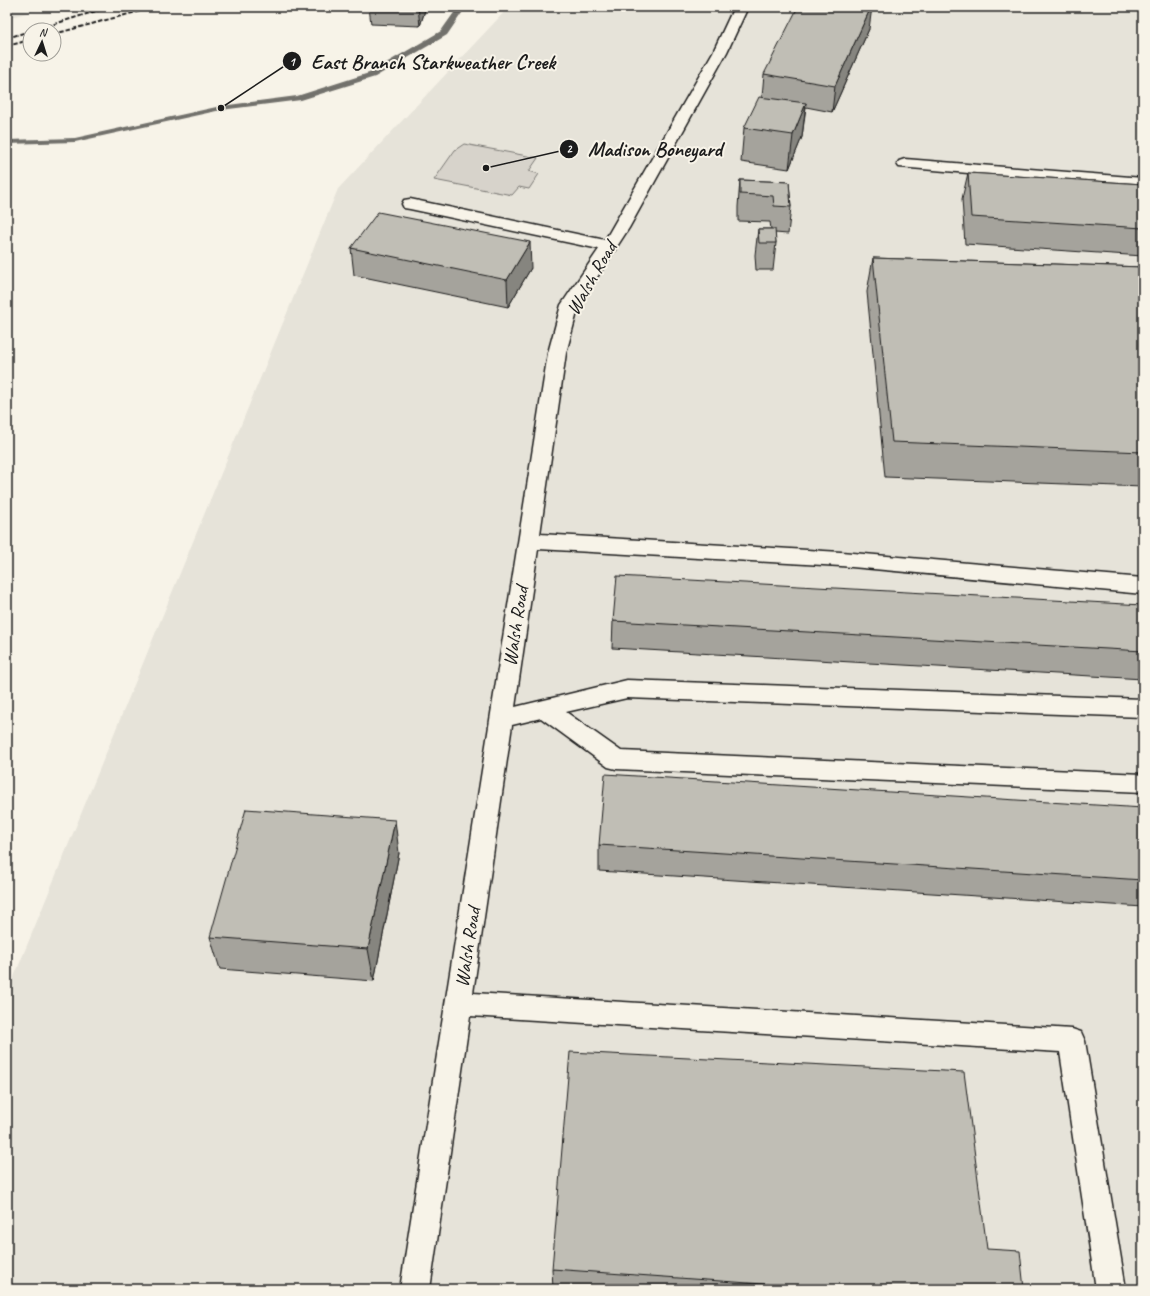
<svg xmlns="http://www.w3.org/2000/svg" width="1150" height="1296" viewBox="0 0 1150 1296" font-family="Caveat,sans-serif">
  <style>
    .built { fill: #e6e3d9 }
    .green { fill: #d7d3cb; stroke: #7a7874 }
    .lines { fill: none; stroke-linecap: round; stroke-linejoin: round }
    .stream { fill: #72716c; fill-rule: evenodd }
    .minor-casing { stroke: #1c1c1c; stroke-width: 3 }
    .minor { fill: #f7f3e8; fill-rule: evenodd }
    .rail { stroke: #1c1c1c; stroke-width: 2; stroke-dasharray: 4.5 2; stroke-linecap: butt }
    .wall { fill: #a5a39c; stroke: #1c1c1c }
    .shaded-wall { fill: #86857f; stroke: #1c1c1c }
    .building { fill: #c0beb5; stroke: #1c1c1c }
    .labels { text-anchor: middle; stroke-width: 4; stroke-linejoin: round; paint-order: stroke }
    .street-label { font-size: 20px; fill: #1c1c1c; stroke: #f7f3e8 }
    .leader { fill: none; stroke: #1c1c1c; stroke-width: 1.5 }
    .callout-dot { fill: #1c1c1c; stroke: #f7f3e8; stroke-width: 1.5 }
    .mark-label { font-size: 12px; text-anchor: middle; font-weight: bold; fill: #fff }
    .callout-label { font-size: 21px; text-anchor: middle; font-weight: bold; fill: #1c1c1c; stroke: #f7f3e8; stroke-width: 4; stroke-linejoin: round; paint-order: stroke }
  </style>
  <rect width="100%" height="100%" fill="#f7f3e8"/>
  <filter id="ink" filterUnits="userSpaceOnUse"><feTurbulence type="fractalNoise" baseFrequency=".025" numOctaves="2"/><feDisplacementMap in="SourceGraphic" scale="8" xChannelSelector="R" yChannelSelector="G"/><feConvolveMatrix kernelMatrix="1 2 1 2 8 2 1 2 1" color-interpolation-filters="sRGB"/></filter>
  <g filter="url(#ink)">
    <!-- built -->
    <path class="built" d="M7 7H50L7 18Z
      M509 7H1143V1289H7V994L338 189Z"/>
    <!-- green -->
    <path class="green" d="M464 144 538 158 529 171 539 174 529 189 519 187 512 195 434 180 455 150Z"/>
    <g class="lines">
      <!-- stream -->
      <path class="stream" d="M458 7H466L447 35 375 77 301 100 221 110 75 142 7 144V140L75 138 221 106 297 96 369 73 441 31Z"/>
      <!-- minor casing -->
      <g class="minor-casing">
        <path id="minor" d="M734 7H748L727 52 629 228 579 305 566 353 540 534 841 552 1143 578V594L841 566 538 549 515 707 627 680 1143 699V717L627 698 566 712 621 751 1143 774V792L616 769 608 767 541 718 512 725 473 993 1072 1029 1081 1032 1085 1041 1126 1289H1096L1060 1052 470 1016 430 1289H400L548 353 561 305 599 249 410 209 404 208 402 204 404 200 410 199 605 240 713 52Z
          M905 159 1143 178V188L899 167 897 164 899 161Z"/>
      </g>
      <!-- minor -->
      <use href="#minor" class="minor"/>
      <!-- rail -->
      <path class="rail" d="M35 30 109 7
        M54 34 155 7
        M7 38 30 31
        M7 46 30 40"/>
    </g>
    <!-- wall -->
    <path class="wall" d="M369 7H426L420 26 371 24Z
      M869 29 832 112 806 107 802 137 789 169 741 162 744 128 762 97 764 74Z
      M968 173 1143 184V256L965 244 962 199Z
      M740 180 789 182 791 207 788 234 775 233 776 243 773 270H756L755 255 758 229H771L770 222 738 221V207Z
      M351 248 531 268 508 307 354 275Z
      M873 258 1143 267V487L885 477 867 292Z
      M1143 605V679L612 648 613 621Z
      M1143 808V907L599 871V845Z
      M399 853 374 981 220 969 210 937Z
      M987 1249 1024 1289H553L552 1269Z"/>
    <!-- shaded-wall -->
    <path class="shaded-wall" d="M418 7H426L420 26Z
      M871 7H872L869 29 832 112 835 86Z
      M806 103 802 137 789 169 793 135Z
      M530 242 531 268 508 307 507 280Z
      M395 820 399 853 374 981 368 949Z"/>
    <!-- building -->
    <path class="building" d="M798 7H871L835 86 764 74Z
      M759 97 806 103 793 135 744 128Z
      M968 173 1143 184V228L971 217Z
      M740 180 789 182 791 207 774 206 773 196 740 194Z
      M378 212 530 242 507 280 351 248Z
      M758 229H775L776 243H759Z
      M873 258 1143 267V452L892 442Z
      M617 576 1143 605V651L613 621Z
      M605 774 1143 808V880L599 845Z
      M246 809 395 820 368 949 210 937Z
      M570 1052 964 1072 987 1249 1020 1251 1024 1289H833L552 1269Z"/>
  </g>
  <g class="labels">
    <!-- street labels -->
    <g class="street-label">
      <text transform="translate(591 278) rotate(-60)" y="7">Walsh Road</text>
      <text transform="translate(515 626) rotate(-81)" y="7">Walsh Road</text>
      <text transform="translate(467 947) rotate(-81)" y="7">Walsh Road</text>
    </g>
  </g>
  <!-- callouts -->
  <path class="leader" d="M221 108L292 61M486 168L569 149"/>
  <g class="callout-dot">
    <circle cx="221" cy="108" r="4"/>
    <circle cx="486" cy="168" r="4"/>
    <circle cx="292" cy="61" r="10"/>
    <circle cx="569" cy="149" r="10"/>
  </g>
  <g class="mark-label">
    <text x="292" y="66">1</text>
    <text x="569" y="153">2</text>
  </g>
  <g class="callout-label">
    <text x="433" y="69">East Branch Starkweather Creek</text>
    <text x="655" y="156">Madison Boneyard</text>
  </g>
  <!-- margin -->
  <rect width="1150" height="1296" fill="none" stroke="#f7f3e8" stroke-width="24"/>
  <rect x="12" y="12" width="1126" height="1272" fill="none" stroke="#1c1c1c" stroke-width="1.5" filter="url(#ink)"/>
  <!-- north arrow -->
  <g transform="translate(42 42) rotate(4)"><circle r="19" fill="#f7f3e8" stroke="#9f9d96"/>
  <path d="M0-3L7 15L0 10L-7 15Z" fill="#1c1c1c"/>
  <text y="-6" font-size="11" font-weight="bold" text-anchor="middle" fill="#1c1c1c">N</text>
  </g>
</svg>
